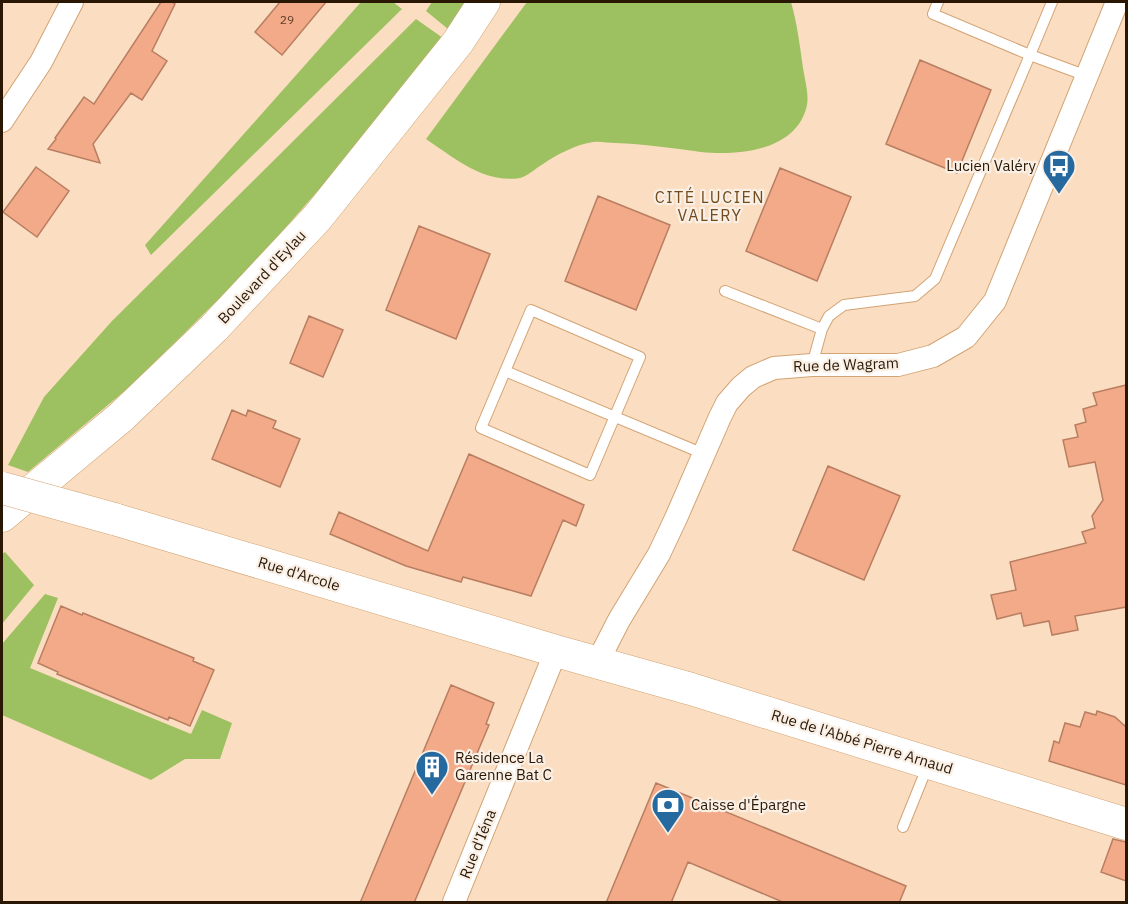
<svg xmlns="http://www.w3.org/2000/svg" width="1128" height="904" viewBox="0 0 1128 904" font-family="'IBM Plex Sans',sans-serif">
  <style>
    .green { fill: #9dc160 }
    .building { fill: #f2aa88; stroke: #b97e62; stroke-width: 1.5 }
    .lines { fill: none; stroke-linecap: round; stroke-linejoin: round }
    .service-casing { stroke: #d2a374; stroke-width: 12 }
    .minor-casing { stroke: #d2a374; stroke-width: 24 }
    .secondary-casing { stroke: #d2a374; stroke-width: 33 }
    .service { stroke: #fff; stroke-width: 10 }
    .minor { stroke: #fff; stroke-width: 22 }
    .secondary { stroke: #fff; stroke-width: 32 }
    .secondary-bridge-casing { stroke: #d2a374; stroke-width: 33; stroke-linecap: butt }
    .secondary-bridge { stroke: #fff; stroke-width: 32 }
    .labels { text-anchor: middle; stroke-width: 4.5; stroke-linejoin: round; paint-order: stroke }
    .number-label { font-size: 12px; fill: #5b3c25 }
    .poi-label { font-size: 15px; fill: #291704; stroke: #f9efe5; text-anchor: start }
    .street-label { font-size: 15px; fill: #291704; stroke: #f9efe5 }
    .neighbourhood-label { font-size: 16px; letter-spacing: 1.5px; fill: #744b1b; stroke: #f9efe5 }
  </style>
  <rect width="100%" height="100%" fill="#fbdec1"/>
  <!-- green -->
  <path class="green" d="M361 2H393L402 9 151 255 145 245Z
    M432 2H466L448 29 426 11Z
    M527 2H791C797 23 800 46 803 68 805 81 810 97 806 109 794 151 737 156 701 152 672 148 644 144 615 143 608 143 600 141 593 142 577 144 556 155 543 164 536 168 528 176 520 178 484 184 453 157 426 139Z
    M416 19 443 38 366 136 251 267 133 384 28 472 8 465 44 397 112 321Z
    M5 552 34 585 2 624V554Z
    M45 594 58 598 30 668 191 734 202 710 232 723 220 759H185L151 780 2 715V644Z"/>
  <!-- building -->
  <path class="building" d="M161 2H172L175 4 152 51 167 61 142 100 131 93 93 144 100 163 48 149 56 139 55 138 84 97 94 104Z
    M280 2H326L282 55 255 32Z
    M920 60 991 90 957 173 886 144Z
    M36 167 69 191 37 237 3 212Z
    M780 168 851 197 817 281 746 251Z
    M598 196 670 225 636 310 565 281Z
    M419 226 490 254 456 339 386 310Z
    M309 316 343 330 323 377 290 363Z
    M1126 385V607L1075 616 1078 630 1052 635 1049 621 1024 626 1021 613 997 619 991 595 1016 590 1010 562 1086 543 1082 532 1095 528 1092 516 1103 500 1095 462 1069 467 1063 440 1078 437 1075 425 1086 422 1083 409 1097 405 1093 393Z
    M232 410 246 416 248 410 276 421 273 428 300 439 280 487 212 459Z
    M469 454 584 505 576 526 563 520 531 596 463 577 461 582 406 566 330 534 339 512 428 551Z
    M828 466 900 496 864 580 793 550Z
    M61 606 82 615 83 613 194 658 193 661 214 670 190 726 169 717 168 720 57 674 58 672 38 663Z
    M451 685 494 703 486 724 489 725 443 834 414 903H360Z
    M1097 711 1115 717 1126 727V785L1049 761 1054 741 1059 743 1065 723 1080 727 1085 712 1096 715Z
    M656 783 906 886 899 903H785L688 862 671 903H606Z
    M1113 839 1126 842V881L1101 872Z"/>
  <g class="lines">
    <!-- service casing -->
    <g class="service-casing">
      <path id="service" d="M938 2 933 14 1030 55 1052 2
        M725 291 822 329
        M531 310 640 357 590 475 481 428Z
        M812 365 822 329 829 316 844 305 915 296 935 279 1030 55 1087 76
        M505 371 704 454
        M903 827 928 765"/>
    </g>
    <!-- minor casing -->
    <g class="minor-casing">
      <path id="minor" d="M2 121 41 62 72 2
        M597 663 619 620 659 554 676 518 720 417 727 403 741 387 753 377 774 368 812 365H898L933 356 966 337 995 301 1117 2
        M454 902 556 651"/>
    </g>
    <!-- secondary casing -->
    <g class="secondary-casing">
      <path id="secondary" d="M2 516 121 417 214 328 317 218 458 42 484 2
        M114 519 556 651 691 689 1126 824"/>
    </g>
    <!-- service -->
    <use href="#service" class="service"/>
    <!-- minor -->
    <use href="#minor" class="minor"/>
    <!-- secondary -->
    <use href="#secondary" class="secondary"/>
    <!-- secondary-bridge casing -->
    <g class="secondary-bridge-casing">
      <path id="secondary-bridge" d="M2 488 114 519"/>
    </g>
    <!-- secondary-bridge -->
    <use href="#secondary-bridge" class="secondary-bridge"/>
  </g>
  <!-- icons -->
  <defs>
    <g id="bus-pin" transform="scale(1.725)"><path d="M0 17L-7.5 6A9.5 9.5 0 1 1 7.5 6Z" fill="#26699f" stroke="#f9efe5"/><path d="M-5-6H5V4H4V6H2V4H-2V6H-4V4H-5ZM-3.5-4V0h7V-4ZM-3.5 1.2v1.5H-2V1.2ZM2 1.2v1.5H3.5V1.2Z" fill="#fff"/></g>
    <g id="building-pin" transform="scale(1.725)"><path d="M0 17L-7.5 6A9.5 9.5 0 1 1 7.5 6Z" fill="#26699f" stroke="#f9efe5"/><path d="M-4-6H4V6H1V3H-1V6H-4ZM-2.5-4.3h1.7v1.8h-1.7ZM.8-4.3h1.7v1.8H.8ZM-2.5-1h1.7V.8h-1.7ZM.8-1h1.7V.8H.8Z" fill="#fff"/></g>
    <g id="bank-pin" transform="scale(1.725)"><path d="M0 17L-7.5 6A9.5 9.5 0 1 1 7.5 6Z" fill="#26699f" stroke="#f9efe5"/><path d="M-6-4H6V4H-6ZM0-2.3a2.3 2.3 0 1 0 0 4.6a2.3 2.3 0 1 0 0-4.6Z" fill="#fff"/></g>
  </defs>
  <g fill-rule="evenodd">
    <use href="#bus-pin" x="1059" y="166"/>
    <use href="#building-pin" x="432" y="767"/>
    <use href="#bank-pin" x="668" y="805"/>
  </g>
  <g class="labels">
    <!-- number labels -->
    <g class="number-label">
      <text x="287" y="24">29</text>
    </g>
    <!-- poi labels -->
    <g class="poi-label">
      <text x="1036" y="171" text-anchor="end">Lucien Valéry</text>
      <text x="455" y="763">Résidence La<tspan x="455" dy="17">Garenne Bat C</tspan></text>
      <text x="691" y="810">Caisse d'Épargne</text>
    </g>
    <!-- street labels -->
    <g class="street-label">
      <text transform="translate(262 277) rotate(-47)" y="5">Boulevard d'Eylau</text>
      <text transform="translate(846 365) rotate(-2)" y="5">Rue de Wagram</text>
      <text transform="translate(299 574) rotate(17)" y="5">Rue d'Arcole</text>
      <text transform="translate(862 742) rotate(17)" y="5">Rue de l'Abbé Pierre Arnaud</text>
      <text transform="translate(478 844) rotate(-68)" y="5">Rue d'Iéna</text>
    </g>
    <!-- neighbourhood labels -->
    <g class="neighbourhood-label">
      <text x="710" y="203">CITÉ LUCIEN<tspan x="710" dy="18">VALERY</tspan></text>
    </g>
  </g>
  <!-- border -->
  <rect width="1128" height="904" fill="none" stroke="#291704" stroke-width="6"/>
</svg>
